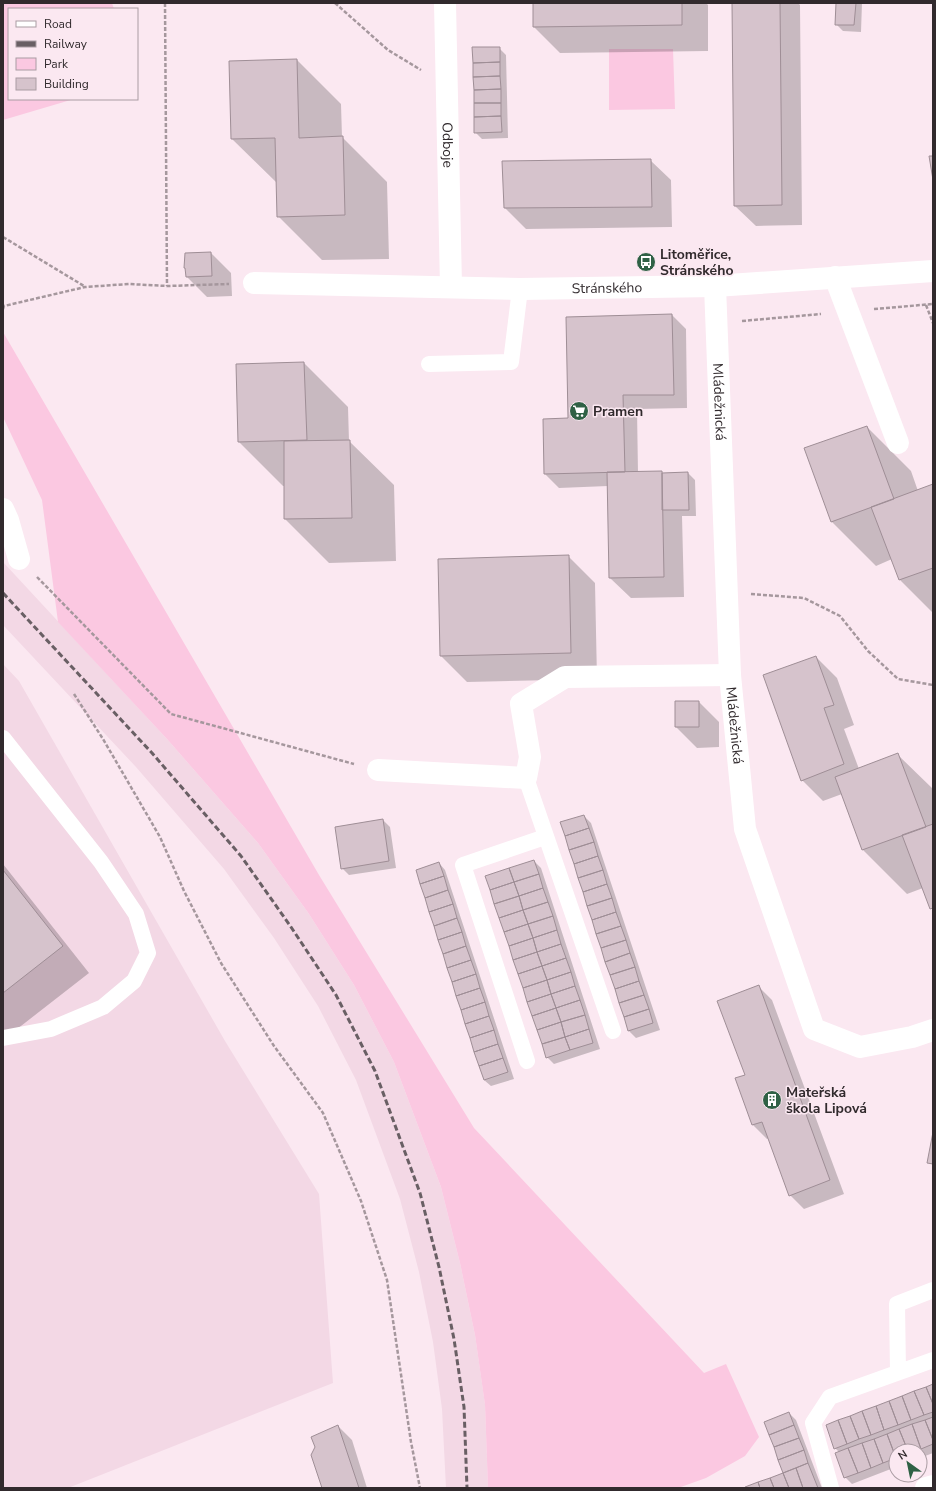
<svg xmlns="http://www.w3.org/2000/svg" width="936" height="1491" viewBox="0 0 936 1491" font-family="'Nunito Sans',sans-serif">
  <style>
    .built { fill: #f3d8e5 }
    .green { fill: #fbc8e1 }
    .shadow { fill: #0003 }
    .building { fill: #d6c3cc; stroke: #9f8e96 }
    .lines { fill: none; stroke-linecap: round; stroke-linejoin: round }
    .path { stroke: #a5979d; stroke-width: 2.5; stroke-dasharray: 4 2; stroke-linecap: butt }
    .service { stroke: #fff; stroke-width: 16 }
    .minor { stroke: #fff; stroke-width: 22 }
    .tertiary { stroke: #fff; stroke-width: 22 }
    .rail { stroke: #695f64; stroke-width: 3; stroke-dasharray: 6 3; stroke-linecap: butt }
    .labels { text-anchor: middle; stroke-width: 3; stroke-linejoin: round; paint-order: stroke }
    .street-label { font-size: 14px; fill: #312a2d; stroke: #fbe8f1 }
    .poi-label { font-size: 14px; font-weight: bold; fill: #312a2d; stroke: #fbe8f1; text-anchor: start }
  </style>
  <rect width="100%" height="100%" fill="#fbe8f1"/>
  <!-- built -->
  <path class="built" d="M3 562 167 739 258 843 309 914 354 985 394 1062 441 1187 460 1263 475 1335 485 1405 488 1488H446L442 1409 433 1342 419 1272 400 1199 356 1080 318 1006 274 938 224 869 136 767 3 625Z
    M3 664 19 681 225 1041 319 1194 333 1383 68 1488H3Z"/>
  <!-- green -->
  <path class="green" d="M3 3H112L114 9H9V99H74L3 120Z
    M609 49H673L675 109 609 110Z
    M3 332 319 875 474 1128 704 1373 726 1364 759 1437 745 1456 706 1478 678 1488H488L485 1405 475 1335 460 1263 441 1187 394 1062 354 985 309 914 258 843 167 739 58 622 42 500 3 417Z"/>
  <!-- shadow -->
  <path class="shadow" d="M534 3H706L708 5V51L560 53 534 27Z
    M733 3H798L800 5 802 225 756 226 735 206Z
    M837 3H862L861 32 843 31 836 24Z
    M499 48 506 55 508 138 482 139 475 132Z
    M297 60 341 104 342 137 387 182 389 259 322 260 278 216 277 183 232 139Z
    M650 160 671 180 672 227 526 229 505 208Z
    M211 253 231 273 232 296 207 297 186 276Z
    M672 315 686 329 687 408 637 409 638 473H688L695 480 696 516H682L684 597 631 598 610 578 608 486 559 488 545 474 569 419Z
    M304 363 348 407 349 441 394 485 396 561 329 563 285 519V486H283L239 442Z
    M867 427 911 471 918 491 933 485V613L900 580 892 559 876 566 831 521Z
    M568 556 595 583 597 679 467 682 441 656Z
    M816 657 837 678 854 725 844 729 859 769 898 755 933 789V910L923 888 907 894 863 850 842 794 823 801 802 780Z
    M676 702H699L719 722V747L697 748 676 727Z
    M584 816 591 823 660 1030 636 1038 629 1031 561 823Z
    M383 820 390 827 396 868 349 875 342 868Z
    M534 861 541 868 600 1049 554 1064 547 1057Z
    M439 863 445 870 514 1079 491 1086 484 1080Z
    M3 864 89 973 3 1040Z
    M758 986 772 1000 844 1194 804 1209 790 1195 769 1138 767 1139 753 1125 736 1079 746 1075Z
    M933 1386V1453L920 1458V1451H896V1467L852 1484 845 1477 839 1452 835 1448Z
    M789 1413 796 1420 822 1488H746L784 1473 765 1423Z
    M338 1426 352 1440 367 1488H323Z"/>
  <!-- building -->
  <path class="building" d="M533 3H682V25L533 27Z
    M732 3H780L782 205 734 206Z
    M836 3H856L854 25H835Z
    M472 47H500V62L473 63Z
    M297 59 299 138 343 136 345 215 277 217 275 138 231 139 229 61Z
    M500 62V76L473 77V63Z
    M500 76 501 89 474 90 473 77Z
    M501 89V103H474V90Z
    M474 103H501V116L474 117Z
    M501 116 502 132 474 133V117Z
    M929 156H933V180Z
    M651 159 652 207 504 208 502 161Z
    M211 252 212 276 186 277 185 268H184L185 253Z
    M672 314 674 395H623L625 472 544 474 543 419 568 418 566 317Z
    M304 362 307 440 238 442 236 364Z
    M867 426 894 499 831 522 804 448Z
    M350 440 352 518 284 519V441Z
    M662 471 664 577 609 578 607 472Z
    M688 472 689 510H662V473Z
    M933 484V568L899 580 871 507Z
    M569 555 571 653 440 656 438 559Z
    M816 656 834 705 824 708 844 764 801 781 763 675Z
    M675 701H699V727H675Z
    M898 753 926 827 862 850 835 777Z
    M584 815 589 828 565 836 560 822Z
    M383 819 389 861 341 869 335 827Z
    M933 824V908L930 909 902 835Z
    M589 828 594 842 569 850 565 836Z
    M594 842 598 856 574 864 569 850Z
    M598 856 603 870 578 878 574 864Z
    M534 860 539 874 514 882 509 868Z
    M439 862 444 876 420 884 416 870Z
    M509 868 514 882 490 890 485 876Z
    M3 870 63 946 3 993Z
    M603 870 607 884 583 892 578 878Z
    M539 874 543 888 519 896 514 882Z
    M444 876 448 890 425 898 420 884Z
    M514 882 519 896 494 904 490 890Z
    M607 884 612 898 587 906 583 892Z
    M543 888 548 902 523 910 519 896Z
    M448 890 453 904 429 912 425 898Z
    M519 896 523 910 499 918 494 904Z
    M612 898 616 912 592 920 587 906Z
    M548 902 553 916 528 924 523 910Z
    M453 904 457 918 434 926 429 912Z
    M523 910 528 924 504 932 499 918Z
    M616 912 621 926 596 934 592 920Z
    M553 916 557 930 533 938 528 924Z
    M457 918 462 932 438 940 434 926Z
    M528 924 533 938 509 946 504 932Z
    M621 926 626 940 601 948 596 934Z
    M557 930 561 944 537 952 533 938Z
    M462 932 466 946 443 954 438 940Z
    M533 938 537 952 513 960 509 946Z
    M626 940 630 953 605 962 601 948Z
    M561 944 566 958 542 966 537 952Z
    M466 946 471 960 447 968 443 954Z
    M537 952 542 966 518 974 513 960Z
    M630 953 635 967 610 975 605 962Z
    M566 958 571 972 547 980 542 966Z
    M471 960 476 974 452 982 447 968Z
    M542 966 547 980 523 988 518 974Z
    M635 967 639 981 615 989 610 975Z
    M571 972 575 986 551 994 547 980Z
    M476 974 480 988 456 996 452 982Z
    M547 980 551 994 527 1002 523 988Z
    M639 981 644 995 619 1003 615 989Z
    M759 985 830 1180 789 1196 762 1122 752 1125 735 1078 745 1075 717 1001Z
    M575 986 580 1000 556 1008 551 994Z
    M480 988 485 1002 461 1010 456 996Z
    M551 994 556 1008 532 1016 527 1002Z
    M644 995 649 1009 624 1017 619 1003Z
    M580 1000 585 1015 561 1022 556 1008Z
    M485 1002 489 1016 465 1024 461 1010Z
    M556 1008 561 1022 537 1030 532 1016Z
    M649 1009 653 1023 628 1031 624 1017Z
    M585 1015 589 1029 565 1037 561 1022Z
    M489 1016 494 1030 470 1038 465 1024Z
    M561 1022 565 1037 542 1044 537 1030Z
    M589 1029 593 1043 570 1050 565 1037Z
    M494 1030 498 1044 474 1052 470 1038Z
    M565 1037 570 1050 546 1058 542 1044Z
    M498 1044 503 1058 479 1066 474 1052Z
    M503 1058 508 1072 484 1080 479 1066Z
    M933 1132V1164L927 1163Z
    M933 1384V1404L926 1387Z
    M926 1387 933 1404V1412L924 1415 914 1391Z
    M914 1391 924 1415 911 1420 902 1396Z
    M902 1396 911 1420 898 1425 889 1401Z
    M889 1401 898 1425 884 1430 876 1406Z
    M876 1406 884 1430 871 1435 862 1411Z
    M862 1411 871 1435 859 1439 850 1416Z
    M789 1412 794 1425 769 1435 764 1422Z
    M850 1416 859 1439 847 1444 838 1420Z
    M933 1417V1440L925 1420Z
    M838 1420 847 1444 834 1449 826 1425Z
    M925 1420 933 1440V1444L921 1449 912 1424Z
    M912 1424 921 1449 915 1451H908L899 1429Z
    M338 1425 359 1488H322L311 1455 315 1447 311 1437Z
    M794 1425 799 1438 774 1447 769 1435Z
    M899 1429 908 1451H896V1458L887 1434Z
    M887 1434 896 1458 883 1463 874 1439Z
    M799 1438 804 1450 778 1460 774 1447Z
    M874 1439 883 1463 871 1468 862 1443Z
    M862 1443 871 1468 858 1473 848 1448Z
    M848 1448 858 1473 844 1478 835 1453Z
    M804 1450 808 1463 783 1473 778 1460Z
    M808 1463 818 1488H803L796 1468Z
    M796 1468 803 1488H789L783 1473Z
    M783 1473 789 1488H774L770 1478Z
    M770 1478 774 1488H760L758 1482Z
    M758 1482 760 1488H745V1487Z"/>
  <g class="lines">
    <!-- path -->
    <path class="path" d="M165 3 167 286
      M335 3 388 50 421 70
      M3 237 84 286
      M926 305 933 323
      M3 309 4 306 85 287 129 284 167 286 229 284
      M874 309 933 304
      M742 321 821 314
      M37 577 171 714 354 764
      M751 594 804 598 840 616 868 651 898 679 933 685
      M74 694 103 739 160 837 184 891 221 963 274 1046 323 1113 361 1201 387 1280 411 1442 420 1488"/>
    <!-- service -->
    <path class="service" d="M429 364 511 362 520 289
      M3 738 101 862 136 914 148 953 134 981 103 1007 51 1029 3 1038
      M526 778 613 1031
      M527 1061 463 865 545 837
      M898 1372 897 1304 933 1290
      M831 1488 813 1423 830 1397 933 1360"/>
    <!-- minor -->
    <g class="minor">
      <path id="s1" d="M445 3 451 287"/>
      <path d="M835 277 898 443"/>
      <path id="s2" d="M254 283 520 289 715 286 933 271"/>
      <path id="s3" d="M715 286 730 675 745 829 814 1029 860 1047 912 1037 933 1030"/>
      <path d="M3 509 8 520 19 559"/>
      <path d="M378 770 526 778 530 757 521 704 565 677 730 675"/>
    </g>
    <!-- tertiary -->
    <path class="tertiary" d="M926 1488 933 1486"/>
    <!-- rail -->
    <path class="rail" d="M3 593 152 753 241 856 291 927 336 995 375 1071 420 1193 439 1267 454 1339 464 1407 467 1488"/>
  </g>
  <!-- icons -->
  <defs>
    <g id="bus-disc" transform="scale(1)"><circle r="9.5" fill="#2f6145" stroke="#fbe8f1"/><path d="M-5-6H5V4H4V6H2V4H-2V6H-4V4H-5ZM-3.5-4V0h7V-4ZM-3.5 1.2v1.5H-2V1.2ZM2 1.2v1.5H3.5V1.2Z" fill="#fff"/></g>
    <g id="supermarket-disc" transform="scale(1)"><circle r="9.5" fill="#2f6145" stroke="#fbe8f1"/><path d="M-6-5.5h2.5l.6 2H6L4.5 2H-2.5L-4.4-4H-6ZM-1.5 3.2a1.3 1.3 0 1 0 .1 0ZM3 3.2a1.3 1.3 0 1 0 .1 0Z" fill="#fff"/></g>
    <g id="building-disc" transform="scale(1)"><circle r="9.5" fill="#2f6145" stroke="#fbe8f1"/><path d="M-4-6H4V6H1V3H-1V6H-4ZM-2.5-4.3h1.7v1.8h-1.7ZM.8-4.3h1.7v1.8H.8ZM-2.5-1h1.7V.8h-1.7ZM.8-1h1.7V.8H.8Z" fill="#fff"/></g>
  </defs>
  <g fill-rule="evenodd">
    <use href="#bus-disc" x="646" y="262"/>
    <use href="#supermarket-disc" x="579" y="411"/>
    <use href="#building-disc" x="772" y="1100"/>
  </g>
  <g class="labels">
    <!-- street labels -->
    <g class="street-label">
      <text dy="5" stroke="none"><textPath href="#s1" startOffset="142">Odboje</textPath></text>
      <text dy="5" stroke="none"><textPath href="#s2" startOffset="353">Stránského</textPath></text>
      <text dy="5" stroke="none"><textPath href="#s3" startOffset="116">Mládežnická</textPath></text>
      <text dy="5" stroke="none"><textPath href="#s3" startOffset="440">Mládežnická</textPath></text>
    </g>
    <!-- poi labels -->
    <g class="poi-label">
      <text x="660" y="259">Litoměřice,<tspan x="660" dy="16">Stránského</tspan></text>
      <text x="593" y="416">Pramen</text>
      <text x="786" y="1097">Mateřská<tspan x="786" dy="16">škola Lipová</tspan></text>
    </g>
  </g>
  <!-- border -->
  <rect width="936" height="1491" fill="none" stroke="#312a2d" stroke-width="8"/>
  <!-- legend -->
  <rect x="8" y="8" width="130" height="92" fill="#fbe8f1" stroke="#aa9ca3"/>
  <rect x="16" y="21" width="20" height="6" fill="#ffffff" stroke="#aa9ca3"/>
  <text x="44" y="28" font-size="12" fill="#312a2d">Road</text>
  <rect x="16" y="41" width="20" height="6" fill="#695f64" stroke="#aa9ca3"/>
  <text x="44" y="48" font-size="12" fill="#312a2d">Railway</text>
  <rect x="16" y="58" width="20" height="12" fill="#fbc8e1" stroke="#aa9ca3"/>
  <text x="44" y="68" font-size="12" fill="#312a2d">Park</text>
  <rect x="16" y="78" width="20" height="12" fill="#d6c3cc" stroke="#aa9ca3"/>
  <text x="44" y="88" font-size="12" fill="#312a2d">Building</text>
  <!-- north arrow -->
  <g transform="translate(908 1463) rotate(327)"><circle r="19" fill="#fbe8f1" stroke="#aa9ca3"/>
  <path d="M0-3L7 15L0 10L-7 15Z" fill="#2f6145"/>
  <text y="-6" font-size="11" font-weight="bold" text-anchor="middle" fill="#312a2d">N</text>
  </g>
</svg>
